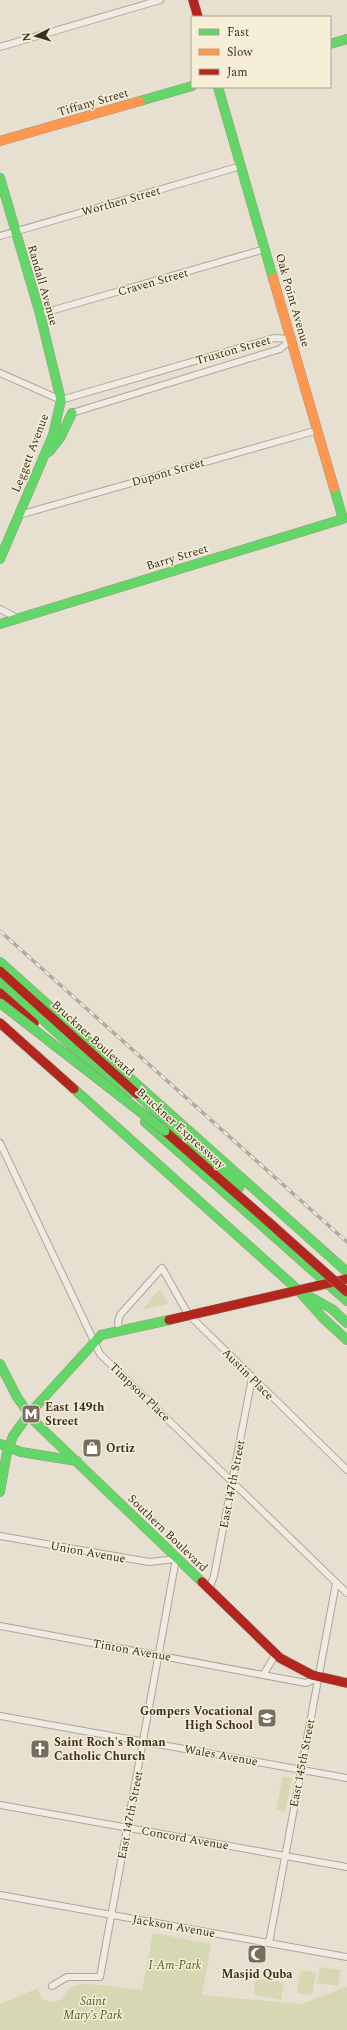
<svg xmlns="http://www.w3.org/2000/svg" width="347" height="2030" viewBox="0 0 347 2030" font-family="Spectral,serif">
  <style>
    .green { fill: #d6d7b3 }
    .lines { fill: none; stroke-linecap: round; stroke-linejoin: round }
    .street-casing { stroke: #ada599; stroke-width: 8 }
    .fast-casing { stroke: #9c958a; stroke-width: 10 }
    .slow-casing { stroke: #9c958a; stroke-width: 10 }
    .jam-casing { stroke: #9c958a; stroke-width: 10 }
    .street { stroke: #efebe3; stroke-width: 6 }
    .fast { stroke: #63d668; stroke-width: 9 }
    .slow { stroke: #ff974d; stroke-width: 9 }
    .jam { stroke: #b3261e; stroke-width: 9 }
    .rail-casing { stroke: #afaaa2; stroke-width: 3.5 }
    .rail { stroke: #f7eed8; stroke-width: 2; stroke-dasharray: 6; stroke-linecap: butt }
    .fast-bridge-casing { stroke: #928b80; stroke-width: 10; stroke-linecap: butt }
    .jam-bridge-casing { stroke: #928b80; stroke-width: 10; stroke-linecap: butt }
    .fast-bridge { stroke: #63d668; stroke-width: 9 }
    .jam-bridge { stroke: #b3261e; stroke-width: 9 }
    .labels { text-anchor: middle; stroke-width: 3; stroke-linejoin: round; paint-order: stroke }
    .street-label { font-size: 12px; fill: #3d2e20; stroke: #f7eed8 }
    .poi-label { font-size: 12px; font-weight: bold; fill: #3d2e20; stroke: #f7eed8; text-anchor: start }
    .park-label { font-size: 12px; font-style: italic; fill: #4d5a26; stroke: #f7eed8 }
  </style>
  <rect width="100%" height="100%" fill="#e7e0d1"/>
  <!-- green -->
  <path class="green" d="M160 1289 168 1304 142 1310Z
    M283 1777 292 1778 285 1812 276 1810Z
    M153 1933 211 1944 202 1995 301 2004 347 1987V2030H0V2004L38 1988C39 1996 44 2002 52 2002 65 2002 64 1990 73 1986 87 1981 126 1989 142 1990Z
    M320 1967 341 1970 338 1986 317 1983Z
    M301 1970 316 1973 312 1995 297 1993Z
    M256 1978 284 1983 281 2000 253 1994Z"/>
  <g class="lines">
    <!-- street casing -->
    <g class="street-casing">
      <path id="street" d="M0 47 160 0
        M0 236 241 166
        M40 314 265 249
        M0 373 61 400 274 338 292 339
        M72 413 280 349 292 339
        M19 515 318 430
        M0 609 17 618
        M0 1143 100 1354 347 1593
        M119 1330 118 1322 120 1315 162 1268 188 1314 347 1470
        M0 1536 149 1562 176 1559 100 1977H67L52 1986
        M209 1589 214 1576 252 1378
        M0 1626 306 1683 318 1678
        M263 1675 276 1654
        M0 1716 347 1778
        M0 1805 347 1867
        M0 1895 347 1957
        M269 1943 336 1583"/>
    </g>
    <!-- fast casing -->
    <g class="fast-casing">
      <path id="fast" d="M330 44 347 39
        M218 87 273 278
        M140 101 192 86
        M0 178 40 314 61 400 53 435 0 559
        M49 452 60 438 72 413
        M0 624 343 519 334 488
        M0 962 347 1272
        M0 981 127 1096
        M74 1089 297 1289 323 1318 347 1340
        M137 1094 239 1188
        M145 1122 347 1301
        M305 1294 332 1309 347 1323
        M0 1364 17 1397 33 1420 202 1582
        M0 1444 21 1452 77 1461
        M0 1492 7 1452 13 1436 29 1414 101 1335 169 1320"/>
    </g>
    <!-- slow casing -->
    <g class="slow-casing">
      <path id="slow" d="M0 141 140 101
        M273 278 334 488"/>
    </g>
    <!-- jam casing -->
    <g class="jam-casing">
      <path id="jam" d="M193 0 198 17
        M0 971 137 1094
        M0 993 34 1023
        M0 1023 74 1089
        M158 1125 273 1226
        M169 1320 347 1279
        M202 1582 280 1658 312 1675 347 1683"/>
    </g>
    <!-- street -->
    <use href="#street" class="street"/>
    <!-- fast -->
    <use href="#fast" class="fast"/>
    <!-- slow -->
    <use href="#slow" class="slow"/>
    <!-- jam -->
    <use href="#jam" class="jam"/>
    <!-- rail casing -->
    <g class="rail-casing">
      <path id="rail" d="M0 931 347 1242"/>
    </g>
    <!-- rail -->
    <use href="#rail" class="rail"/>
    <!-- fast-bridge casing -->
    <g class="fast-bridge-casing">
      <path id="fast-bridge" d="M0 1003 165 1131"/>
    </g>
    <!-- jam-bridge casing -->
    <g class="jam-bridge-casing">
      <path id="jam-bridge" d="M273 1226 347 1292"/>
    </g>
    <!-- fast-bridge -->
    <use href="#fast-bridge" class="fast-bridge"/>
    <!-- jam-bridge -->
    <use href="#jam-bridge" class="jam-bridge"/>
  </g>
  <!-- icons -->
  <defs>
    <g id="metro-square" transform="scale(1)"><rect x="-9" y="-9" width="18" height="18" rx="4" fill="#786c5e" stroke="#f7eed8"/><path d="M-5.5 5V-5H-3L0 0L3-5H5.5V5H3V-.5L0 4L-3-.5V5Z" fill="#fff"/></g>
    <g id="shop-square" transform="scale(1)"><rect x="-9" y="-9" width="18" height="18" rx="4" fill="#786c5e" stroke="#f7eed8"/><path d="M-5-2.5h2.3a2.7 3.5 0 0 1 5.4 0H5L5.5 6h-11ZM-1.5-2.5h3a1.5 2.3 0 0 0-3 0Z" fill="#fff"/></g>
    <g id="school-square" transform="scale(1)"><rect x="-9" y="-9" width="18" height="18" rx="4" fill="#786c5e" stroke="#f7eed8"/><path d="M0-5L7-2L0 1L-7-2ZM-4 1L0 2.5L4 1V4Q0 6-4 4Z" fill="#fff"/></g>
    <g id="church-square" transform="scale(1)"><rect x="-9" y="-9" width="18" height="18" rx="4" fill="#786c5e" stroke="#f7eed8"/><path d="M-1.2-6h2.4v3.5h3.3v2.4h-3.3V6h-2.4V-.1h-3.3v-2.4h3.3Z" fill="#fff"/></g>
    <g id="mosque-square" transform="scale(1)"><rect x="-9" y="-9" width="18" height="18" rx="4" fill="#786c5e" stroke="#f7eed8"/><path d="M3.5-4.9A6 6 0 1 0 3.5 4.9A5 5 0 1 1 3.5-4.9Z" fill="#fff"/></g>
  </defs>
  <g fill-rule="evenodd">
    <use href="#metro-square" x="31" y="1414"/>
    <use href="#shop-square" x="92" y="1448"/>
    <use href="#school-square" x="267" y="1718"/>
    <use href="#church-square" x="40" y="1749"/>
    <use href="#mosque-square" x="257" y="1954"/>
  </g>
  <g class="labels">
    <!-- street labels -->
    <g class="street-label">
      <text transform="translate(93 102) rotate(-16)" y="4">Tiffany Street</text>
      <text transform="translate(121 201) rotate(-16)" y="4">Worthen Street</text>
      <text transform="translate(153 282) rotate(-16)" y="4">Craven Street</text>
      <text transform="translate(43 285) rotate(74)" y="4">Randall Avenue</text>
      <text transform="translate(293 300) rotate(74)" y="4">Oak Point Avenue</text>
      <text transform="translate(233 350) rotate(-16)" y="4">Truxton Street</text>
      <text transform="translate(30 453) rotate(-69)" y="4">Leggett Avenue</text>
      <text transform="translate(168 472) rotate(-16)" y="4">Dupont Street</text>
      <text transform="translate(177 557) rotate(-17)" y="4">Barry Street</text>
      <text transform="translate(93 1038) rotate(42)" y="4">Bruckner Boulevard</text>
      <text transform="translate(181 1128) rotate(42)" y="4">Bruckner Expressway</text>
      <text transform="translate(248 1374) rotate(45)" y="4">Austin Place</text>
      <text transform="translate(140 1392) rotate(44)" y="4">Timpson Place</text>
      <text transform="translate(232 1484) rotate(-79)" y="4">East 147th Street</text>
      <text transform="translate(168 1533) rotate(44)" y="4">Southern Boulevard</text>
      <text transform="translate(88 1552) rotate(10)" y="4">Union Avenue</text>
      <text transform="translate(132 1650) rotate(10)" y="4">Tinton Avenue</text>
      <text transform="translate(221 1755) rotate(10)" y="4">Wales Avenue</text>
      <text transform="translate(302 1763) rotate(-79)" y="4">East 145th Street</text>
      <text transform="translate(130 1815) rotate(-79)" y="4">East 147th Street</text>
      <text transform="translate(185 1838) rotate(10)" y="4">Concord Avenue</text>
      <text transform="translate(174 1926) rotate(10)" y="4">Jackson Avenue</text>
    </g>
    <!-- poi labels -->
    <g class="poi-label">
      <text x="45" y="1411">East 149th<tspan x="45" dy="14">Street</tspan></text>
      <text x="106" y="1452">Ortiz</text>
      <text x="253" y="1715" text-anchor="end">Gompers Vocational<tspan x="253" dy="14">High School</tspan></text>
      <text x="54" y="1746">Saint Roch's Roman<tspan x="54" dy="14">Catholic Church</tspan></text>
      <text x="257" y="1978" text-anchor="middle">Masjid Quba</text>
    </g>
    <!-- park labels -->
    <g class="park-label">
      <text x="175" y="1969">I-Am-Park</text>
      <text x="93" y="2005">Saint<tspan x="93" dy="14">Mary's Park</tspan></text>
    </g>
  </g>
  <!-- legend -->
  <rect x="191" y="16" width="140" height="72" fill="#f7eed8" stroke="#ada18e"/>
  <rect x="199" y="29" width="20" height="6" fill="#63d668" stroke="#ada18e"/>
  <text x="227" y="36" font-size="12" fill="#3d2e20">Fast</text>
  <rect x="199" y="49" width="20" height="6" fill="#ff974d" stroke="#ada18e"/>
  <text x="227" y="56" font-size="12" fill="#3d2e20">Slow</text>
  <rect x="199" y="69" width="20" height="6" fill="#b3261e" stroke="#ada18e"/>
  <text x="227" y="76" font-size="12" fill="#3d2e20">Jam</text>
  <!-- north arrow -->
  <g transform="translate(36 36) rotate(265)" stroke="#f7eed8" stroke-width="3" paint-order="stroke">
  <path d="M0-3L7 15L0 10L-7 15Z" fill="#3d2e20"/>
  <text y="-6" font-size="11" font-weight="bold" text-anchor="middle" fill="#3d2e20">N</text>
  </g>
</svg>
